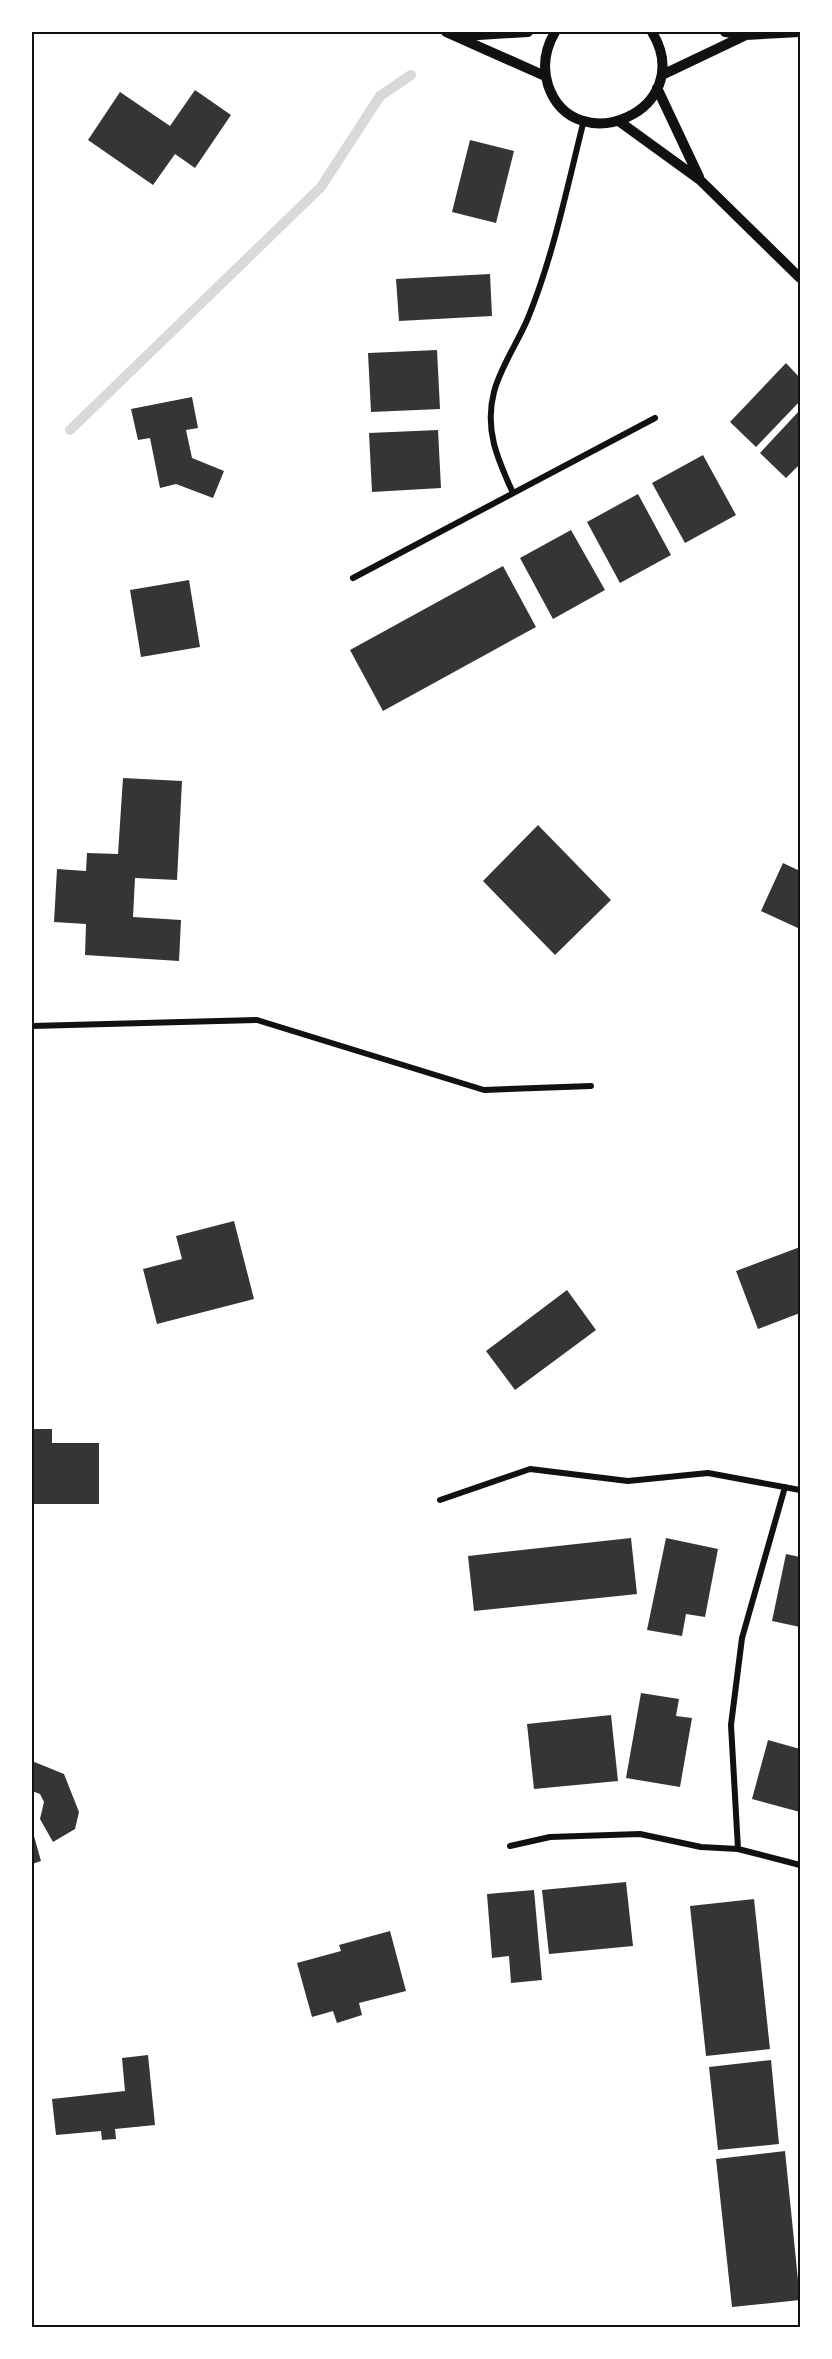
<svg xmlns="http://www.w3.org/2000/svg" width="832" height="2359" viewBox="0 0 832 2359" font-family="Commissioner,sans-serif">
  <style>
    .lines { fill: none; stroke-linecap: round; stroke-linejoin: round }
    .stream { stroke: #d9d9d9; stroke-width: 10 }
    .building { fill: #353535 }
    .minor { stroke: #111; stroke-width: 6 }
    .tertiary { stroke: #111; stroke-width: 10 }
    .neatline { fill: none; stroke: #111; stroke-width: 2 }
  </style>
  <rect width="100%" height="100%" fill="#fff"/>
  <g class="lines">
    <!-- stream -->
    <path class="stream" d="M70 430 321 187 380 96 411 75"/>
  </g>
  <!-- building -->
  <path class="building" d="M195 90 231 115 195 168 175 154 153 185 88 140 120 92 170 126Z
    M470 140 514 151 496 223 452 212Z
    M490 274 492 316 399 321 396 279Z
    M437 350 440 409 371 412 368 353Z
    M786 363 800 378V401L756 447 730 422Z
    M192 397 198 428 186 430 192 458 224 471 213 498 176 484 160 488 150 438 138 440 131 409Z
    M800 410V464L786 478 760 453Z
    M438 430 441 488 372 492 369 433Z
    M703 455 736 515 685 543 652 483Z
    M638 494 671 555 620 583 587 522Z
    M571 530 605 590 553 619 520 558Z
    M503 566 536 627 383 711 350 650Z
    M189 580 200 647 141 657 130 590Z
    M123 778 182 781 177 880 135 878 133 917 181 920 179 961 85 955 86 924 54 922 57 869 86 871 87 853 118 854Z
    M538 825 611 900 555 955 483 881Z
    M783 863 800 871V929L761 911Z
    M234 1221 254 1299 157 1324 143 1269 182 1259 176 1236Z
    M800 1247V1313L758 1329 736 1271Z
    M567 1290 596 1330 515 1390 486 1351Z
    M32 1429H52V1443H99V1504H32Z
    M631 1538 637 1594 474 1611 468 1556Z
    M666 1538 718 1549 705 1617 686 1614 682 1636 647 1630Z
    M786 1554 800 1557V1627L772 1621Z
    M641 1693 679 1699 676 1716 692 1718 680 1787 626 1778Z
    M611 1715 618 1781 534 1789 527 1724Z
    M768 1740 800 1749V1812L752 1799Z
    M32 1761 64 1774 79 1812 75 1829 53 1842 40 1819 44 1802 40 1794 32 1791Z
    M32 1829 41 1861 32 1864Z
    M626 1882 633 1946 549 1954 542 1890Z
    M534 1890 542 1980 511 1983 509 1956 492 1958 487 1894Z
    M754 1899 770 2049 706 2056 690 1906Z
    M390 1931 406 1991 359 2003 362 2015 337 2023 333 2011 312 2017 297 1963 341 1951 339 1945Z
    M148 2055 155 2125 115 2129 116 2139 102 2140 101 2131 56 2135 52 2099 125 2091 122 2058Z
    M771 2060 779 2144 718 2150 709 2067Z
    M785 2151 800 2300 732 2307 716 2159Z"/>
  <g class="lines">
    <!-- minor -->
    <path class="minor" d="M513 493C498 460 484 430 494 392 500 368 518 342 528 318 554 254 567 187 584 120
      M353 578 655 418
      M32 1026 257 1020 484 1090 591 1086
      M785 1487 742 1638 731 1725 738 1849 800 1865
      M440 1500 530 1469 628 1481 708 1473 800 1490
      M510 1846 550 1837 640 1834 701 1847 738 1849"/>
    <!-- tertiary -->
    <path class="tertiary" d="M446 32 545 76
      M555 32C545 49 542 66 548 85 574 163 699 110 652 32
      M725 32 746 35 800 32
      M463 36 528 32
      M662 75 746 35
      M657 88 699 177
      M620 122 700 180 800 278"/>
  </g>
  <!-- border -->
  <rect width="832" height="2359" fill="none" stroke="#ffffff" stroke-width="66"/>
  <rect x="33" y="33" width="766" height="2293" class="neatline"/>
</svg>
